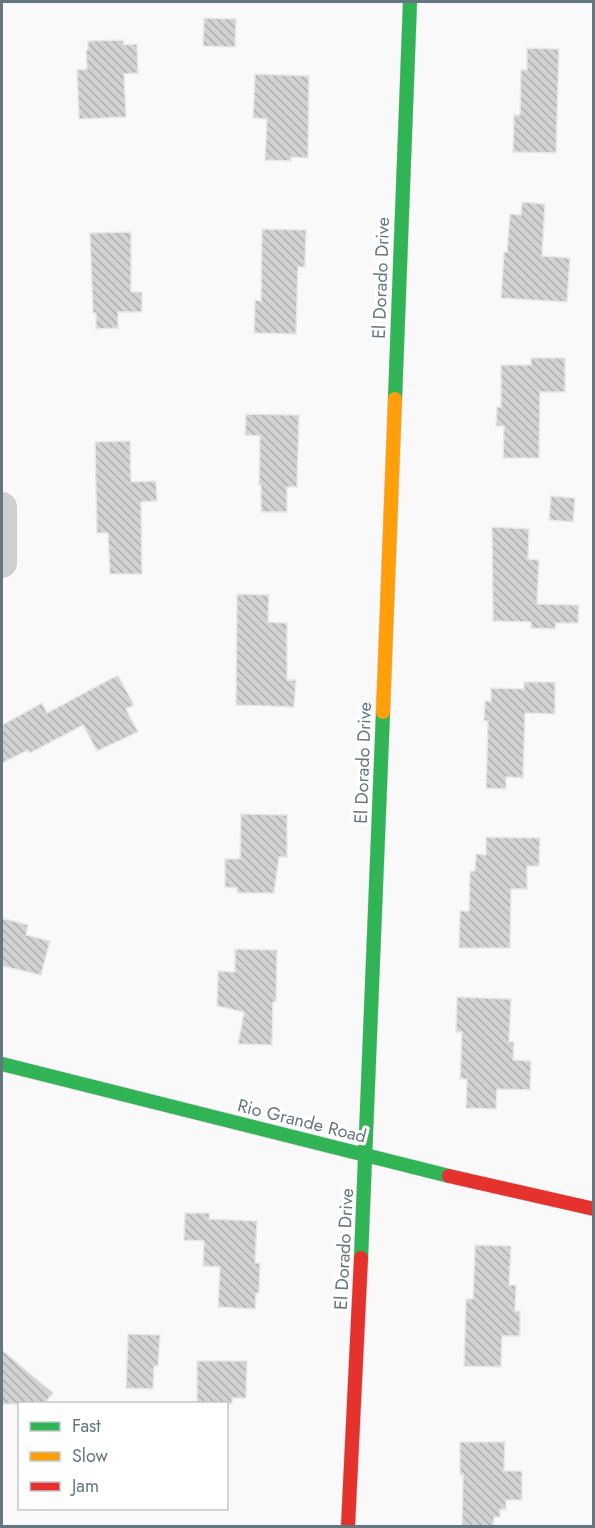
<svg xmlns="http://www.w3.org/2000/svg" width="595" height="1528" viewBox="0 0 595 1528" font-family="Jost,sans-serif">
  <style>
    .building { fill: url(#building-back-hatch); stroke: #e8e8e8; stroke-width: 1.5 }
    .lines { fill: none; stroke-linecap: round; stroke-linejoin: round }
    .fast-casing { stroke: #d5d6d7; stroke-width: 15 }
    .slow-casing { stroke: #d5d6d7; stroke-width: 15 }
    .jam-casing { stroke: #d5d6d7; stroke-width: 15 }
    .street { stroke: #cecfd0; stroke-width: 30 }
    .fast { stroke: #30b455; stroke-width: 14 }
    .slow { stroke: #ff9f0a; stroke-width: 14 }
    .jam { stroke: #e5322d; stroke-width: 14 }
    .labels { text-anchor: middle; stroke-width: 6; stroke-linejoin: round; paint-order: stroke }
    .street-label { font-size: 18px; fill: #657683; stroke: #fff }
  </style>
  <defs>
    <pattern id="building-back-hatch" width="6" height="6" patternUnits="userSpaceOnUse" patternTransform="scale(1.5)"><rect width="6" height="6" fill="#d0d2d3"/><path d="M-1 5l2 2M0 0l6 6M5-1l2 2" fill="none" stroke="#acafb1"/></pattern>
  </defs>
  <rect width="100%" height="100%" fill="#f9f9f9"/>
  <!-- building -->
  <path class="building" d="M204 18 236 19 235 47 203 46Z
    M123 40 124 45 137 44 138 73 124 74 126 117 79 119 77 70 87 69 86 51 88 49V41Z
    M527 48 559 49 556 153 513 152 514 115H520L521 70H527Z
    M255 74 309 76 308 158 291 157V161L265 160 267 119 253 118Z
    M522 202 545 204 542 256 570 258 567 302 501 298 504 252H507L510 214 521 215Z
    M262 229 306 230 305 267H298L296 334 254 333 255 300 261 301Z
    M131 232V292H142V312H118V328L96 329V313H93L90 233Z
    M531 358H565V392H540L539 458H503L504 426H496L497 407H501V365H531Z
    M246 414 299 415 297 487H287V512H261V485H259L260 436 245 435Z
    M130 441 131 482 156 481 157 501 141 502 142 574H110L108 533H97L95 442Z
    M551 496 575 498 573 522 549 520Z
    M492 527 529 529 528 559 539 560 537 604 579 605 578 623H556L555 629 531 628V622L493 621Z
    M237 594 269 595 268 622 287 623V680H296L294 707 236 705Z
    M118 675 134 705 126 709 138 732 97 751 83 725 30 753 28 750 2 763V725L42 703 47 713Z
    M524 682H555V714L525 713 523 778 506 777V789L486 788 488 721H484L485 701H491V688L524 689Z
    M241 814 287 815V857H279L274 893H237V888L225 887V859H240Z
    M486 837 540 838 539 866H527V889H511L510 948H459L460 911H469L470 871H475L476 854 486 855Z
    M2 918 28 925 26 935 50 941 41 975 2 966Z
    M235 949 277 950 276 1002H273L272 1045 238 1044 244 1012 217 1006 218 971 235 972Z
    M457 997 511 999 509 1042H514L513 1060 531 1061 530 1090 497 1089 496 1109 466 1108 467 1079H460L462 1032H456Z
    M185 1213H210L209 1219 257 1221 255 1263H260L259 1293H256L255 1309 218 1307 220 1267 203 1266 204 1241 184 1240Z
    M475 1245 511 1246 509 1285H516L515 1311H520V1336H502L501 1367 464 1366 466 1299H473Z
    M128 1334 160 1335 158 1366H154L153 1389 126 1388Z
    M2 1350 53 1393 44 1404H2Z
    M197 1361H247L246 1398H232V1404H197Z
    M460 1442H505L504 1471H522V1500H506V1510L500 1509V1517H494L493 1526H462L463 1474 460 1475Z"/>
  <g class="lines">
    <!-- fast casing -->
    <g class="fast-casing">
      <path id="fast" d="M395 399 410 2
        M2 1064 449 1176
        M361 1258 383 712"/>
    </g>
    <!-- slow casing -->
    <g class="slow-casing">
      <path id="slow" d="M383 712 395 399"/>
    </g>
    <!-- jam casing -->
    <g class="jam-casing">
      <path id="jam" d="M449 1176 594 1209
        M348 1526 361 1258"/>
    </g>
    <!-- street -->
    <path class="street" d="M2 507V563"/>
    <!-- fast -->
    <use href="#fast" class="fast"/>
    <!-- slow -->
    <use href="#slow" class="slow"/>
    <!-- jam -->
    <use href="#jam" class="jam"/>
  </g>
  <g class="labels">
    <!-- street labels -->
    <g class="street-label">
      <text transform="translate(381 278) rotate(-88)" y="6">El Dorado Drive</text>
      <text transform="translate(363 763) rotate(-88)" y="6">El Dorado Drive</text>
      <text transform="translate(302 1121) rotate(14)" y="6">Rio Grande Road</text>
      <text transform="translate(344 1249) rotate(-87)" y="6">El Dorado Drive</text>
    </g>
  </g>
  <!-- border -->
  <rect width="595" height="1528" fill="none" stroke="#657683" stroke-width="6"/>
  <!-- legend -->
  <rect x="18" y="1402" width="210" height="108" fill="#ffffff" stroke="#c1c8cd" stroke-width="1.5"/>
  <rect x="30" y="1422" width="30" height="9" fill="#30b455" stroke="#c1c8cd" stroke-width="1.5"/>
  <text x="72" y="1432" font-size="18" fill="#657683">Fast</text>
  <rect x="30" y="1452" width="30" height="9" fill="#ff9f0a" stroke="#c1c8cd" stroke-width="1.5"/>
  <text x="72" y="1462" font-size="18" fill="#657683">Slow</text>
  <rect x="30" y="1482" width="30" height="9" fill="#e5322d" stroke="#c1c8cd" stroke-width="1.5"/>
  <text x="72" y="1492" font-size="18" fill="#657683">Jam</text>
</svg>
